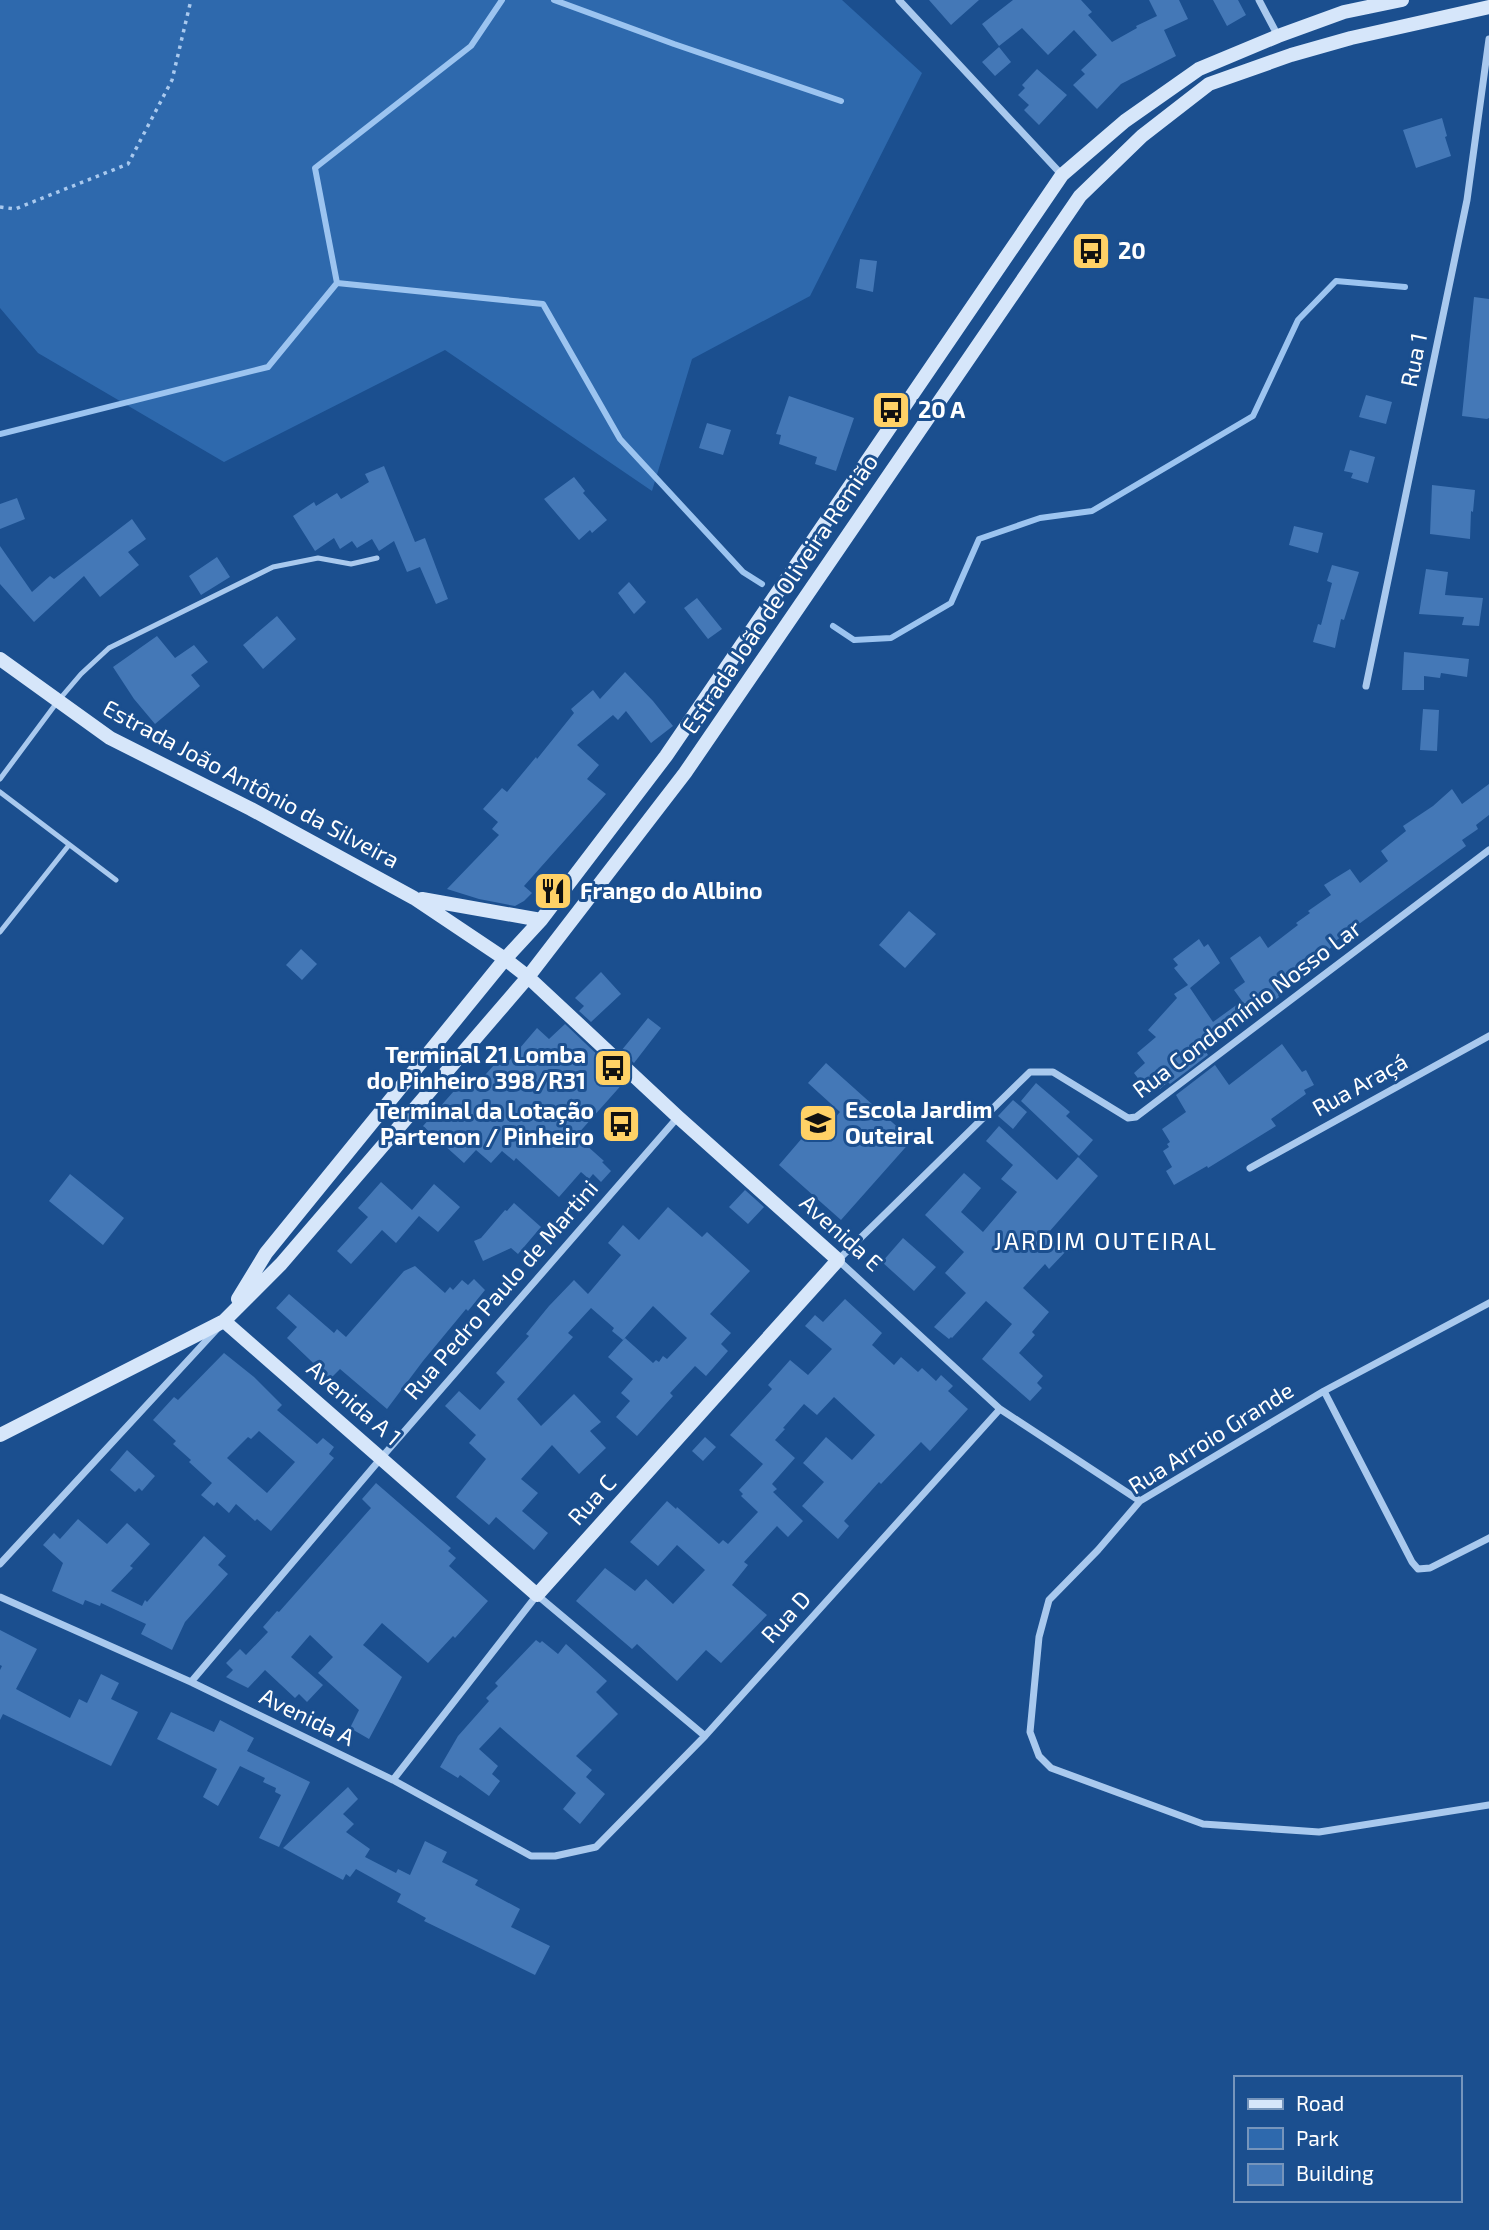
<svg xmlns="http://www.w3.org/2000/svg" width="1489" height="2230" viewBox="0 0 1489 2230" font-family="'Exo 2',sans-serif">
  <style>
    .green { fill: #2e69ad }
    .lines { fill: none; stroke-linecap: round; stroke-linejoin: round }
    .stream { stroke: #9cc4f0; stroke-width: 6 }
    .building { fill: #4478b7; fill-rule: evenodd }
    .path { stroke: #a9c9ee; stroke-width: 3.5; stroke-dasharray: 3.5 5; stroke-linecap: butt }
    .lane { stroke: #a9c9ee; stroke-width: 5 }
    .street { stroke: #a9c9ee; stroke-width: 7 }
    .secondary { stroke: #d6e6fa; stroke-width: 14 }
    .labels { text-anchor: middle; stroke-width: 6; stroke-linejoin: round; paint-order: stroke }
    .poi-label { font-size: 23px; font-weight: bold; fill: #fff; stroke: #1b4f8f; text-anchor: start }
    .street-label { font-size: 23px; fill: #fff; stroke: #1b4f8f }
    .neighbourhood-label { font-size: 24px; letter-spacing: 2px; fill: #fff; stroke: #1b4f8f }
  </style>
  <rect width="100%" height="100%" fill="#1b4f8f"/>
  <!-- green -->
  <path class="green" d="M0 0H842L922 73 810 296 692 359 652 491 445 350 224 462 38 353 0 308Z"/>
  <g class="lines">
    <!-- stream -->
    <path class="stream" d="M554 0 674 44 841 101
      M337 283 543 304 620 439 743 572 762 584
      M0 434 268 367 337 283 315 168 471 46 502 0
      M833 626 854 640 891 638 951 603 979 539 1040 518 1092 511 1253 416 1298 320 1336 281 1405 287"/>
  </g>
  <!-- building -->
  <path class="building" d="M929 0H979L951 25Z
    M1013 0H1081L1092 12 1088 15 1112 42 1137 28 1136 26 1157 16 1149 0H1179L1188 19 1164 30 1176 56 1121 84 1097 109 1073 85 1085 74 1081 70 1097 55 1074 30 1048 55 1022 28 999 46 982 24Z
    M1213 0H1238L1246 15 1227 26Z
    M999 47 1011 62 995 76 982 62Z
    M1037 69 1067 95 1039 125 1024 110 1029 105 1018 95 1025 88 1022 85Z
    M1442 118 1447 136 1445 137 1451 156 1416 168 1403 130Z
    M860 259 877 261 873 292 856 288Z
    M1474 297 1489 299V418L1487 419 1462 416Z
    M1366 395 1392 402 1386 424 1359 417Z
    M789 396 854 418 836 471 815 464 817 457 779 444 781 435 776 434Z
    M707 423 731 430 723 455 699 448Z
    M1350 450 1375 457 1368 483 1351 478 1353 473 1344 471Z
    M384 466 415 542 425 538 448 599 436 604 420 567 407 572 394 541 379 551 372 539 357 548 352 541 340 549 334 538 315 551 293 516 314 502 316 506 337 493 341 499 369 482 365 474Z
    M574 477 585 491 583 493 607 520 592 533 590 530 579 540 544 499Z
    M1432 485 1475 490 1473 512 1471 511 1470 539 1430 534Z
    M17 498 25 519 0 529V504Z
    M132 519 146 539 128 552 139 565 100 597 84 576 34 622 0 584V546L32 592 50 576 54 579Z
    M1294 526 1323 533 1318 553 1289 545Z
    M217 557 230 577 201 595 189 576Z
    M1332 565 1359 572 1344 620 1341 619 1335 648 1313 642 1318 624 1321 625 1332 583 1327 581Z
    M1426 569 1448 572 1445 595 1483 598 1479 626 1462 625 1464 617 1419 614Z
    M629 582 646 602 634 614 618 593Z
    M697 598 722 629 708 639 684 608Z
    M277 616 296 639 263 669 243 645Z
    M157 636 175 658 194 645 208 662 191 675 200 686 155 724 134 699 113 667Z
    M1404 652 1469 659 1467 677 1441 673 1440 678 1424 676V690H1402Z
    M625 672 653 701 673 726 651 743 626 711 618 720 613 715 577 745 599 765 587 779 606 794 524 886 532 893 524 901 515 906 479 899 447 889 499 835 492 829 498 822 483 809 502 788 507 792 536 757 537 759 574 713 571 709 593 690 600 699Z
    M1423 709 1439 710 1437 751 1420 750Z
    M1489 784V815L1476 825 1478 829 1462 840 1466 846 1330 945 1332 947 1309 964 1310 966 1278 995 1279 997 1209 1048 1206 1052 1208 1055 1170 1084 1168 1082 1160 1089 1156 1083 1147 1090 1134 1073 1145 1063 1137 1053 1156 1037 1148 1030 1177 998 1174 994 1188 985 1174 968 1178 965 1173 959 1199 939 1204 947 1208 944 1220 963 1190 988 1213 1022 1242 1001 1234 990 1245 982 1230 958 1260 936 1268 948 1298 925 1296 923 1310 913 1308 911 1331 895 1324 885 1350 869 1360 883 1388 861 1381 851 1406 831 1403 826 1433 806 1452 789 1462 804Z
    M909 911 936 934 905 968 879 945Z
    M301 949 317 964 302 980 286 965Z
    M601 972 621 994 591 1022 579 1011 584 1006 575 998Z
    M648 1018 661 1028 634 1063 621 1051Z
    M565 1024 625 1081 576 1136 604 1161 602 1162 611 1171 601 1182 593 1174 589 1179 581 1172 559 1197 516 1158 514 1161 502 1151 491 1163 476 1150 464 1163 423 1126 469 1074 478 1083 502 1056 508 1062 537 1028 549 1039Z
    M1282 1044 1302 1072 1306 1070 1314 1085 1304 1090 1306 1094 1271 1119 1276 1126 1208 1168 1207 1166 1174 1185 1166 1171 1172 1167 1163 1151 1169 1147 1167 1144 1170 1142 1162 1129 1186 1112 1176 1095 1215 1065 1229 1085Z
    M826 1063 912 1140 841 1220 779 1165 809 1130 817 1138 840 1112 808 1083Z
    M1036 1083 1070 1112 1066 1116 1093 1140 1079 1156 1021 1101Z
    M1013 1100 1027 1112 1013 1129 998 1116Z
    M999 1126 1057 1180 1078 1157 1098 1176 1049 1232 1067 1250 1049 1269 1045 1264 1023 1288 1049 1312 1032 1332 1035 1335 1019 1353 1043 1376 1037 1383 1042 1388 1030 1401 982 1359 1012 1324 986 1301 952 1338 951 1337 949 1339 934 1327 966 1293 945 1273 964 1252 925 1215 964 1173 981 1188 961 1212 983 1232 1017 1192 1001 1179 1013 1165 986 1141Z
    M70 1174 124 1218 103 1245 49 1201Z
    M381 1182 412 1210 434 1184 460 1207 438 1232 419 1216 396 1243 382 1230 351 1264 337 1251 368 1217 358 1208Z
    M745 1190 764 1207 748 1224 729 1207Z
    M514 1203 541 1227 518 1254 511 1248 483 1261 474 1241 481 1238 505 1210 507 1211Z
    M668 1207 702 1237 707 1232 750 1271 710 1314 731 1333 721 1344 728 1351 706 1376 695 1366 670 1393 673 1396 637 1436 616 1417 630 1401 621 1393 633 1379 608 1357 625 1338 653 1363 656 1360 659 1362 663 1356 667 1359 687 1338 653 1306 623 1340 612 1331 614 1328 591 1308 568 1333 573 1337 517 1399 541 1426 574 1394 601 1422 590 1431 606 1448 579 1474 552 1445 521 1479 538 1493 522 1511 548 1533 534 1550 496 1517 489 1525 456 1497 486 1459 469 1443 476 1435 445 1406 459 1391 480 1410 505 1382 496 1373 529 1336 526 1334 549 1306 574 1280 588 1294 621 1255 608 1243 623 1225 639 1240Z
    M903 1238 936 1267 914 1291 882 1262Z
    M415 1266 445 1293 450 1287 453 1290 462 1280 468 1285 474 1279 485 1290 468 1311 466 1309 423 1361 387 1409 340 1369 330 1379 287 1338 297 1327 276 1308 289 1294 334 1333 337 1329 346 1337 404 1271Z
    M845 1299 882 1333 872 1345 894 1365 901 1357 918 1372 922 1368 936 1381 941 1375 953 1386 948 1391 968 1409 930 1451 921 1442 881 1484 879 1482 844 1521 849 1526 838 1539 802 1506 824 1482 803 1463 826 1437 852 1460 875 1435 834 1397 817 1415 804 1404 783 1428 785 1429 775 1440 795 1458 772 1484 777 1489 773 1492 803 1521 788 1537 777 1526 744 1562 748 1565 732 1585 767 1615 721 1663 706 1650 677 1681 637 1644 632 1649 576 1601 605 1568 635 1591 646 1579 673 1604 705 1570 677 1545 658 1566 630 1542 667 1501 676 1509 677 1507 719 1544 723 1540 728 1544 758 1512 741 1496 743 1494 739 1490 763 1464 730 1435 772 1389 768 1385 790 1360 808 1375 832 1349 805 1326 815 1315 823 1322Z
    M224 1353 254 1377 282 1405 277 1410 317 1444 323 1438 334 1447 329 1454 334 1458 271 1531 257 1519 255 1521 236 1504 229 1513 217 1502 214 1506 201 1495 212 1483 189 1462 191 1460 173 1444 176 1441 153 1420 174 1397 178 1400ZM259 1431 295 1462 267 1493 227 1458 248 1437 251 1439Z
    M705 1437 716 1447 703 1461 692 1451Z
    M127 1450 155 1476 142 1491 139 1488 135 1492 110 1470Z
    M376 1483 451 1548 448 1551 456 1558 449 1566 488 1601 455 1638 453 1636 428 1663 382 1623 363 1645 402 1677 369 1739 350 1728 359 1710 318 1673 333 1657 310 1635 291 1657 323 1685 307 1702 299 1694 295 1698 265 1670 248 1688 226 1677 233 1670 226 1663 240 1649 246 1655 268 1632 263 1627 277 1611 279 1612 371 1508 362 1499Z
    M78 1519 107 1544 127 1523 150 1544 130 1566 133 1568 111 1591 142 1606 145 1600 147 1602 204 1536 226 1556 218 1565 228 1574 185 1622 172 1650 141 1634 146 1624 101 1603 100 1606 85 1600 83 1605 52 1591 63 1563 43 1545 54 1533 60 1539Z
    M0 1630 37 1649 16 1689 70 1718 79 1699 87 1703 101 1674 119 1683 111 1699 138 1712 111 1766 3 1714 0 1720V1670L2 1666 0 1665Z
    M536 1640 540 1643 542 1641 558 1654 566 1644 607 1681 596 1692 618 1714 576 1756 592 1770 586 1777 605 1794 580 1824 563 1809 576 1793 500 1727 479 1749 498 1766 492 1774 500 1781 489 1796 460 1775 458 1778 440 1767 458 1736 489 1701 486 1698 498 1686 495 1683Z
    M171 1712 214 1732 220 1720 254 1738 247 1751 310 1782 279 1847 259 1838 281 1795 275 1792 276 1788 263 1782 265 1778 240 1766 218 1806 203 1797 217 1769 157 1739Z
    M348 1787 358 1799 343 1814 354 1824 346 1832 370 1849 365 1857 396 1873 398 1869 410 1875 425 1841 447 1852 442 1862 478 1880 475 1885 520 1909 511 1927 550 1946 535 1975 424 1921 426 1918 397 1902 401 1894 356 1869 350 1877 346 1874 343 1880 283 1848Z"/>
  <g class="lines">
    <!-- path -->
    <path class="path" d="M0 207 15 209 128 164 172 80 191 0"/>
    <!-- lane -->
    <path class="lane" d="M0 779 58 701 81 674 109 648 273 567 318 558 351 564 377 558
      M0 792 116 880
      M0 932 69 845"/>
    <!-- street -->
    <path class="street" d="M899 0 1062 175
      M1259 0 1278 36
      M1366 686 1467 200 1489 39
      M1250 1168 1489 1036
      M1489 1303 1324 1391 1140 1501 1098 1550 1049 1600 1039 1637 1030 1732 1039 1756 1051 1768 1203 1824 1319 1832 1489 1805
      M1324 1391 1412 1562 1418 1569 1430 1568 1489 1538
      M1140 1501 1000 1409 838 1260 1030 1072H1053L1128 1118 1136 1117 1489 850
      M0 1564 217 1329
      M0 1597 191 1682 393 1780 531 1856H555L596 1847 705 1736 1000 1409
      M191 1682 382 1457 678 1117
      M393 1780 537 1595 705 1736"/>
    <!-- secondary -->
    <path class="secondary" d="M0 659 110 738 251 809 414 898 505 959 528 977 678 1117 838 1260 537 1595 224 1321
      M422 899 541 920
      M238 1299 266 1253 505 959 541 920 666 756 1062 175 1125 121 1199 69 1278 36 1344 12 1402 0
      M0 1435 224 1321 281 1264 528 977 685 773 1080 196 1142 136 1209 84 1291 55 1351 38 1489 7"/>
  </g>
  <!-- icons -->
  <defs>
    <g id="bus-square" transform="scale(2.0125)"><rect x="-9" y="-9" width="18" height="18" rx="4" fill="#ffd166" stroke="#1b4f8f"/><path d="M-5-6H5V4H4V6H2V4H-2V6H-4V4H-5ZM-3.5-4V0h7V-4ZM-3.5 1.2v1.5H-2V1.2ZM2 1.2v1.5H3.5V1.2Z" fill="#111"/></g>
    <g id="restaurant-square" transform="scale(2.0125)"><rect x="-9" y="-9" width="18" height="18" rx="4" fill="#ffd166" stroke="#1b4f8f"/><path d="M-5-6h1v4h1v-4h1v4h1v-4h1v5L-1.5 .5V6h-2V.5L-5-1ZM5-6V6H3V1.5H1.5Q1.5-4 5-6Z" fill="#111"/></g>
    <g id="school-square" transform="scale(2.0125)"><rect x="-9" y="-9" width="18" height="18" rx="4" fill="#ffd166" stroke="#1b4f8f"/><path d="M0-5L7-2L0 1L-7-2ZM-4 1L0 2.5L4 1V4Q0 6-4 4Z" fill="#111"/></g>
  </defs>
  <g fill-rule="evenodd">
    <use href="#bus-square" x="1091" y="251"/>
    <use href="#bus-square" x="891" y="410"/>
    <use href="#restaurant-square" x="553" y="891"/>
    <use href="#bus-square" x="613" y="1068"/>
    <use href="#school-square" x="818" y="1123"/>
    <use href="#bus-square" x="621" y="1124"/>
  </g>
  <g class="labels">
    <!-- poi labels -->
    <g class="poi-label">
      <text x="1118" y="259">20</text>
      <text x="918" y="418">20 A</text>
      <text x="580" y="899">Frango do Albino</text>
      <text x="586" y="1063" text-anchor="end">Terminal 21 Lomba<tspan x="586" dy="26">do Pinheiro 398/R31</tspan></text>
      <text x="845" y="1118">Escola Jardim<tspan x="845" dy="26">Outeiral</tspan></text>
      <text x="594" y="1119" text-anchor="end">Terminal da Lotação<tspan x="594" dy="26">Partenon / Pinheiro</tspan></text>
    </g>
    <!-- street labels -->
    <g class="street-label">
      <text transform="translate(1414 360) rotate(-78)" y="8">Rua 1</text>
      <text transform="translate(780 594) rotate(-56)" y="8">Estrada João de Oliveira Remião</text>
      <text transform="translate(251 784) rotate(28)" y="8">Estrada João Antônio da Silveira</text>
      <text transform="translate(1247 1009) rotate(-37)" y="8">Rua Condomínio Nosso Lar</text>
      <text transform="translate(1360 1085) rotate(-29)" y="8">Rua Araçá</text>
      <text transform="translate(841 1233) rotate(42)" y="8">Avenida E</text>
      <text transform="translate(501 1290) rotate(-49)" y="8">Rua Pedro Paulo de Martini</text>
      <text transform="translate(354 1403) rotate(41)" y="8">Avenida A 1</text>
      <text transform="translate(1211 1438) rotate(-32)" y="8">Rua Arroio Grande</text>
      <text transform="translate(592 1500) rotate(-48)" y="8">Rua C</text>
      <text transform="translate(786 1617) rotate(-48)" y="8">Rua D</text>
      <text transform="translate(307 1717) rotate(26)" y="8">Avenida A</text>
    </g>
    <!-- neighbourhood labels -->
    <g class="neighbourhood-label">
      <text x="1106" y="1250">JARDIM OUTEIRAL</text>
    </g>
  </g>
  <!-- legend -->
  <rect x="1234" y="2076" width="228" height="126" fill="#1b4f8f" stroke="#7695bc" stroke-width="2"/>
  <rect x="1248" y="2099" width="35" height="10" fill="#d6e6fa" stroke="#7695bc" stroke-width="2"/>
  <text x="1296" y="2111" font-size="21" fill="#ffffff">Road</text>
  <rect x="1248" y="2128" width="35" height="21" fill="#2e69ad" stroke="#7695bc" stroke-width="2"/>
  <text x="1296" y="2146" font-size="21" fill="#ffffff">Park</text>
  <rect x="1248" y="2164" width="35" height="21" fill="#4478b7" stroke="#7695bc" stroke-width="2"/>
  <text x="1296" y="2181" font-size="21" fill="#ffffff">Building</text>
</svg>
